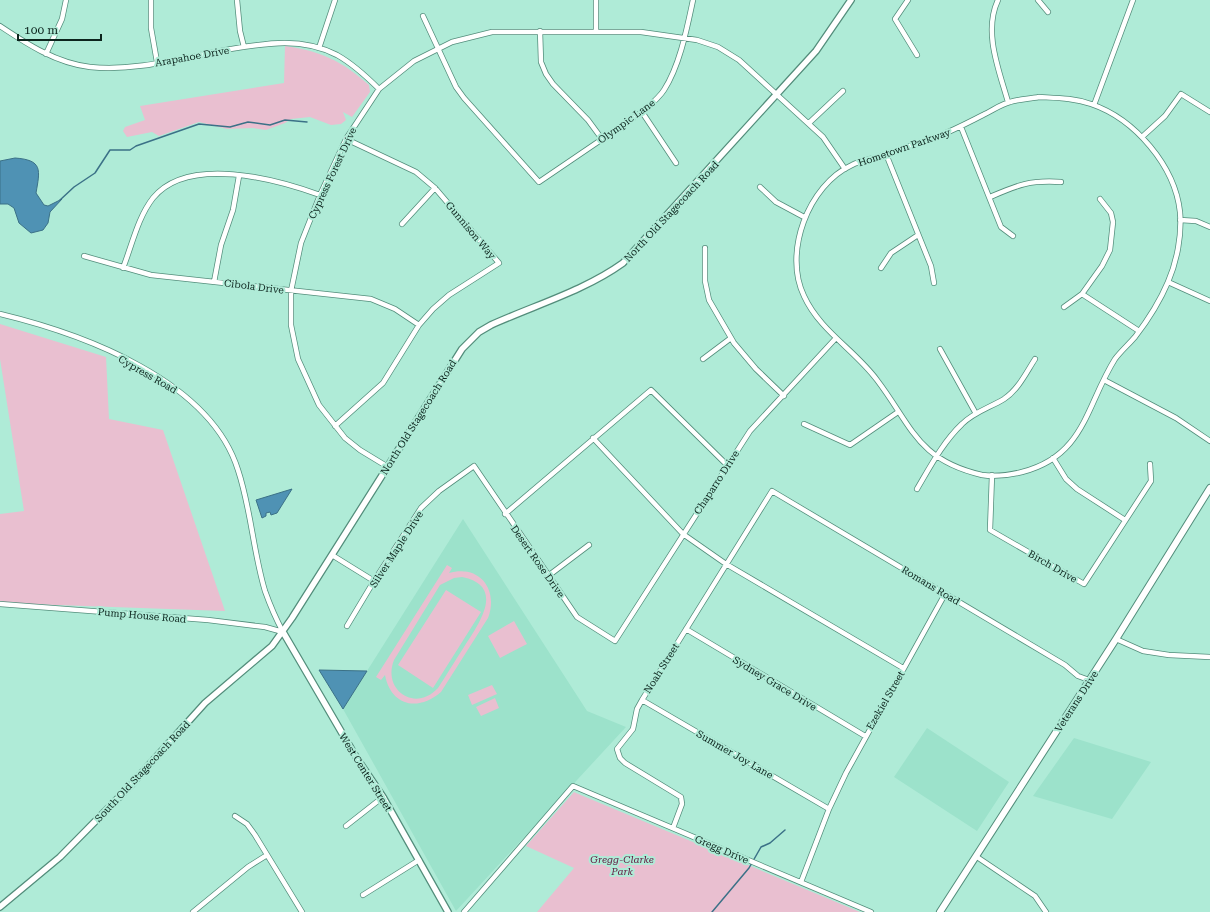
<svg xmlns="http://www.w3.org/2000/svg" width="1210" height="912" viewBox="0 0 1210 912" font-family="'Roboto Serif',serif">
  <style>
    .built { fill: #9ce2cb }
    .green { fill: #e9bfd0; fill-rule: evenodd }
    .water { fill: #4f92b4; stroke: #3b7187 }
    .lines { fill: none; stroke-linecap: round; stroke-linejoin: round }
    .stream { stroke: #3b7187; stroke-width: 1.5 }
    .minor-casing { stroke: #538d7b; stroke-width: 6 }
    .tertiary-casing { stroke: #538d7b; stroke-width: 8 }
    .secondary-casing { stroke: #538d7b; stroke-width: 8 }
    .minor { stroke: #fff; stroke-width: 4.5 }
    .tertiary { stroke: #fff; stroke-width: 5.5 }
    .secondary { stroke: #fff; stroke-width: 6 }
    .labels { text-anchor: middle; stroke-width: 4; stroke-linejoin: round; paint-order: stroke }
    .street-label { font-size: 10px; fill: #0c241d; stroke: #afebd7 }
    .park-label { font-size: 10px; font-style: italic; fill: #60153d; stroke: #afebd7 }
  </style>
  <rect width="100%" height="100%" fill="#afebd7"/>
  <!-- built -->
  <path class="built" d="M463 519 587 711 626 727 456 911 343 709Z
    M927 728 1009 782 977 831 894 777Z
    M1074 738 1151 762 1112 819 1033 796Z"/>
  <!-- green -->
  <path class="green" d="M285 46C321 51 342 61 369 85L370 92 352 117 343 112 346 120 341 124 331 125 310 117 291 119 285 123 266 130 253 128 227 129 199 122 159 136 152 132 127 137 123 131 125 127 145 120 140 106 284 83Z
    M0 324 106 357 109 419 163 430 225 611 0 603V514L24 511 0 359Z
    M447 565 452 568 449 573C479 564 499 589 488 618L441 692C418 712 391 706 385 675L381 680 376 677ZM462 577C507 586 478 625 464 647 455 661 447 674 438 688 415 713 382 690 394 660L440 585 454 578Z
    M446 590 481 612 433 688 398 665Z
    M514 621 527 644 500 658 488 636Z
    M492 685 497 694 472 705 468 695Z
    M495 698 499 708 481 716 476 707Z
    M574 792 576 793 860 912H537L574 868 526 846Z"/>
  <!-- water -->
  <path class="water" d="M15 158C43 160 40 170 36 193L44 205 48 206 62 199 50 212 48 223 43 230 31 233 19 223 14 208 8 204H0V161Z
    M292 489 277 513 271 515 270 512 266 513V516L262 518 256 500Z
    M319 670 367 671 343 709Z"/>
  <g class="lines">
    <!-- stream -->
    <path class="stream" d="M60 200 74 187 95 173 110 150H130L136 146 199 124 230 127 248 122 270 125 285 120 307 122
      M712 912 749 868 761 847 770 843 785 830"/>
    <!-- minor casing -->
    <g class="minor-casing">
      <path id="minor" d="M151 0V28L157 62
        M237 0 240 31 244 47
        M908 0 895 19 917 55
        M998 0C983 32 999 70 1008 102
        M1038 0 1048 12
        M423 16 456 87 464 98 539 182 642 112C650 105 659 98 664 90 680 65 687 28 693 0
        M0 26C27 44 56 63 90 67 136 72 185 57 231 49 267 43 302 37 337 55 353 64 366 76 379 89
        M540 31 541 62 546 74 553 84 588 120 602 139
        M596 32V0
        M319 48 335 0
        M46 54 62 19 66 0
        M1039 97C1057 98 1074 98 1091 104 1135 119 1175 166 1180 212 1182 235 1177 261 1168 282 1160 301 1148 320 1135 337 1129 344 1121 351 1115 359 1086 405 1085 456 1022 472 1010 475 995 477 982 475 917 460 912 426 877 380 855 350 820 331 804 296 783 253 808 185 852 165 860 161 871 159 880 156 900 149 921 143 941 135 956 129 969 122 983 115 992 111 1001 104 1010 102 1019 99 1029 99 1039 97Z
        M1094 105 1133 0
        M642 112 676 163
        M809 123 843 91
        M961 127 1001 227 1013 236
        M1142 137 1165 116 1181 94 1210 112
        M886 154 931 266 934 283
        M760 187 776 202 804 217
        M990 197C1018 185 1029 180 1061 182
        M1180 220 1196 221 1210 227
        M402 224 435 188
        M705 248V281L709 300 734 343 756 369 784 396
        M84 256 151 275 371 299 395 309 419 325
        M123 268C132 245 138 217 153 198 188 155 276 179 320 195
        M881 268 891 253 918 235
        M214 282 221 245 233 210 239 176
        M1168 282 1210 301
        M1082 294 1139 331
        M1064 307 1082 294 1102 266 1110 250 1113 222 1111 213 1100 199
        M0 314C83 334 210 380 238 470 251 509 253 551 265 591 270 605 276 619 283 632
        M940 349 975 412
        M703 359 731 338
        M1104 380 1176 418 1210 441
        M804 424 850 445 898 412
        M335 426 383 383 419 325 433 309 449 295 499 263 435 188 416 172 346 139
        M593 438 683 534 726 564 903 668
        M1053 458 1066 479 1077 489 1125 520
        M388 467 360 450 345 438 319 405 298 359 291 325V291L301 243 320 195 346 139 379 89 414 61 452 42 492 32H641L697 40 718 47 739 60 823 137 845 169
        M992 475 990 530 1084 584 1151 481 1150 464
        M917 489C930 467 943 442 962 424 974 412 989 408 1004 399 1018 390 1026 373 1035 359
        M505 514 651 390 727 465
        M332 555 374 581
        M548 576 589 545
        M0 604 208 620 265 627 283 632
        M347 626 374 581 421 508 439 491 474 466 577 617 615 641 750 431 836 338
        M686 629 865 736
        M1116 639 1143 651 1169 655 1210 657
        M642 700 829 809
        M235 816 247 824 255 835 302 912
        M346 826 383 797
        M673 828 682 804 681 797 625 763 620 758 617 749 633 729 637 709 642 700 772 491 1065 665 1078 676 1089 680
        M977 857 1035 896 1046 912
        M801 882 829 809 846 773 945 594
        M363 895 419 860
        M193 912 248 867 267 855
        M464 912 573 786 871 912"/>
    </g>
    <!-- tertiary casing -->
    <g class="tertiary-casing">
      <path id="tertiary" d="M283 632 356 757 383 797 448 912
        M0 907 60 857 131 785 205 703 272 646 292 618 462 349 479 332 491 325C535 305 584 291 623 263L816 51 851 0"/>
    </g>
    <!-- secondary casing -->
    <g class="secondary-casing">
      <path id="secondary" d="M940 912 1116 639 1210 488"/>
    </g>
    <!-- minor -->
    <use href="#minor" class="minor"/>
    <!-- tertiary -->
    <use href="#tertiary" class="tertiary"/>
    <!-- secondary -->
    <use href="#secondary" class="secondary"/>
  </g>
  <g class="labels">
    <!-- street labels -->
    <g class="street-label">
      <text transform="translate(192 56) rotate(-10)" y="4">Arapahoe Drive</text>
      <text transform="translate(626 121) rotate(-36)" y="4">Olympic Lane</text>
      <text transform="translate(904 147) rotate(-19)" y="4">Hometown Parkway</text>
      <text transform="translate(332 173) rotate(-65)" y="4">Cypress Forest Drive</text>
      <text transform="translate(671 211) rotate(-47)" y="4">North Old Stagecoach Road</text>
      <text transform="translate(471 230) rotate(50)" y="4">Gunnison Way</text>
      <text transform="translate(254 286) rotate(7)" y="4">Cibola Drive</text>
      <text transform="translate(148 374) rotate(30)" y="4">Cypress Road</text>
      <text transform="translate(418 417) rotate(-58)" y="4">North Old Stagecoach Road</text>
      <text transform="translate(716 482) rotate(-57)" y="4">Chaparro Drive</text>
      <text transform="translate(396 549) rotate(-57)" y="4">Silver Maple Drive</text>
      <text transform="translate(538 561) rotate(55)" y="4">Desert Rose Drive</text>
      <text transform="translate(1053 566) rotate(30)" y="4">Birch Drive</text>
      <text transform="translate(931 585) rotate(31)" y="4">Romans Road</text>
      <text transform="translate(142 615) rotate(5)" y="4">Pump House Road</text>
      <text transform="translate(661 668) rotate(-58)" y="4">Noah Street</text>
      <text transform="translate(775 683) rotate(31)" y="4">Sydney Grace Drive</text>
      <text transform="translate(885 700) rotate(-60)" y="4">Ezekiel Street</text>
      <text transform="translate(1076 701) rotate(-57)" y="4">Veterans Drive</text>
      <text transform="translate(735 754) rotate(30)" y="4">Summer Joy Lane</text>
      <text transform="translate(142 771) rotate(-47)" y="4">South Old Stagecoach Road</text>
      <text transform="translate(366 772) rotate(58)" y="4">West Center Street</text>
      <text transform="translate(722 849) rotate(23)" y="4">Gregg Drive</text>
    </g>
    <!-- park labels -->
    <g class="park-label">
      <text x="622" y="863">Gregg-Clarke<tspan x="622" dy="12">Park</tspan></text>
    </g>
  </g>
  <!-- scale -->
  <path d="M18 34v6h83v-6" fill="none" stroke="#0c241d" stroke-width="2"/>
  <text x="24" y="34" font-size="12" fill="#0c241d" stroke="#afebd7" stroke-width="3" paint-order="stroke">100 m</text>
</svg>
